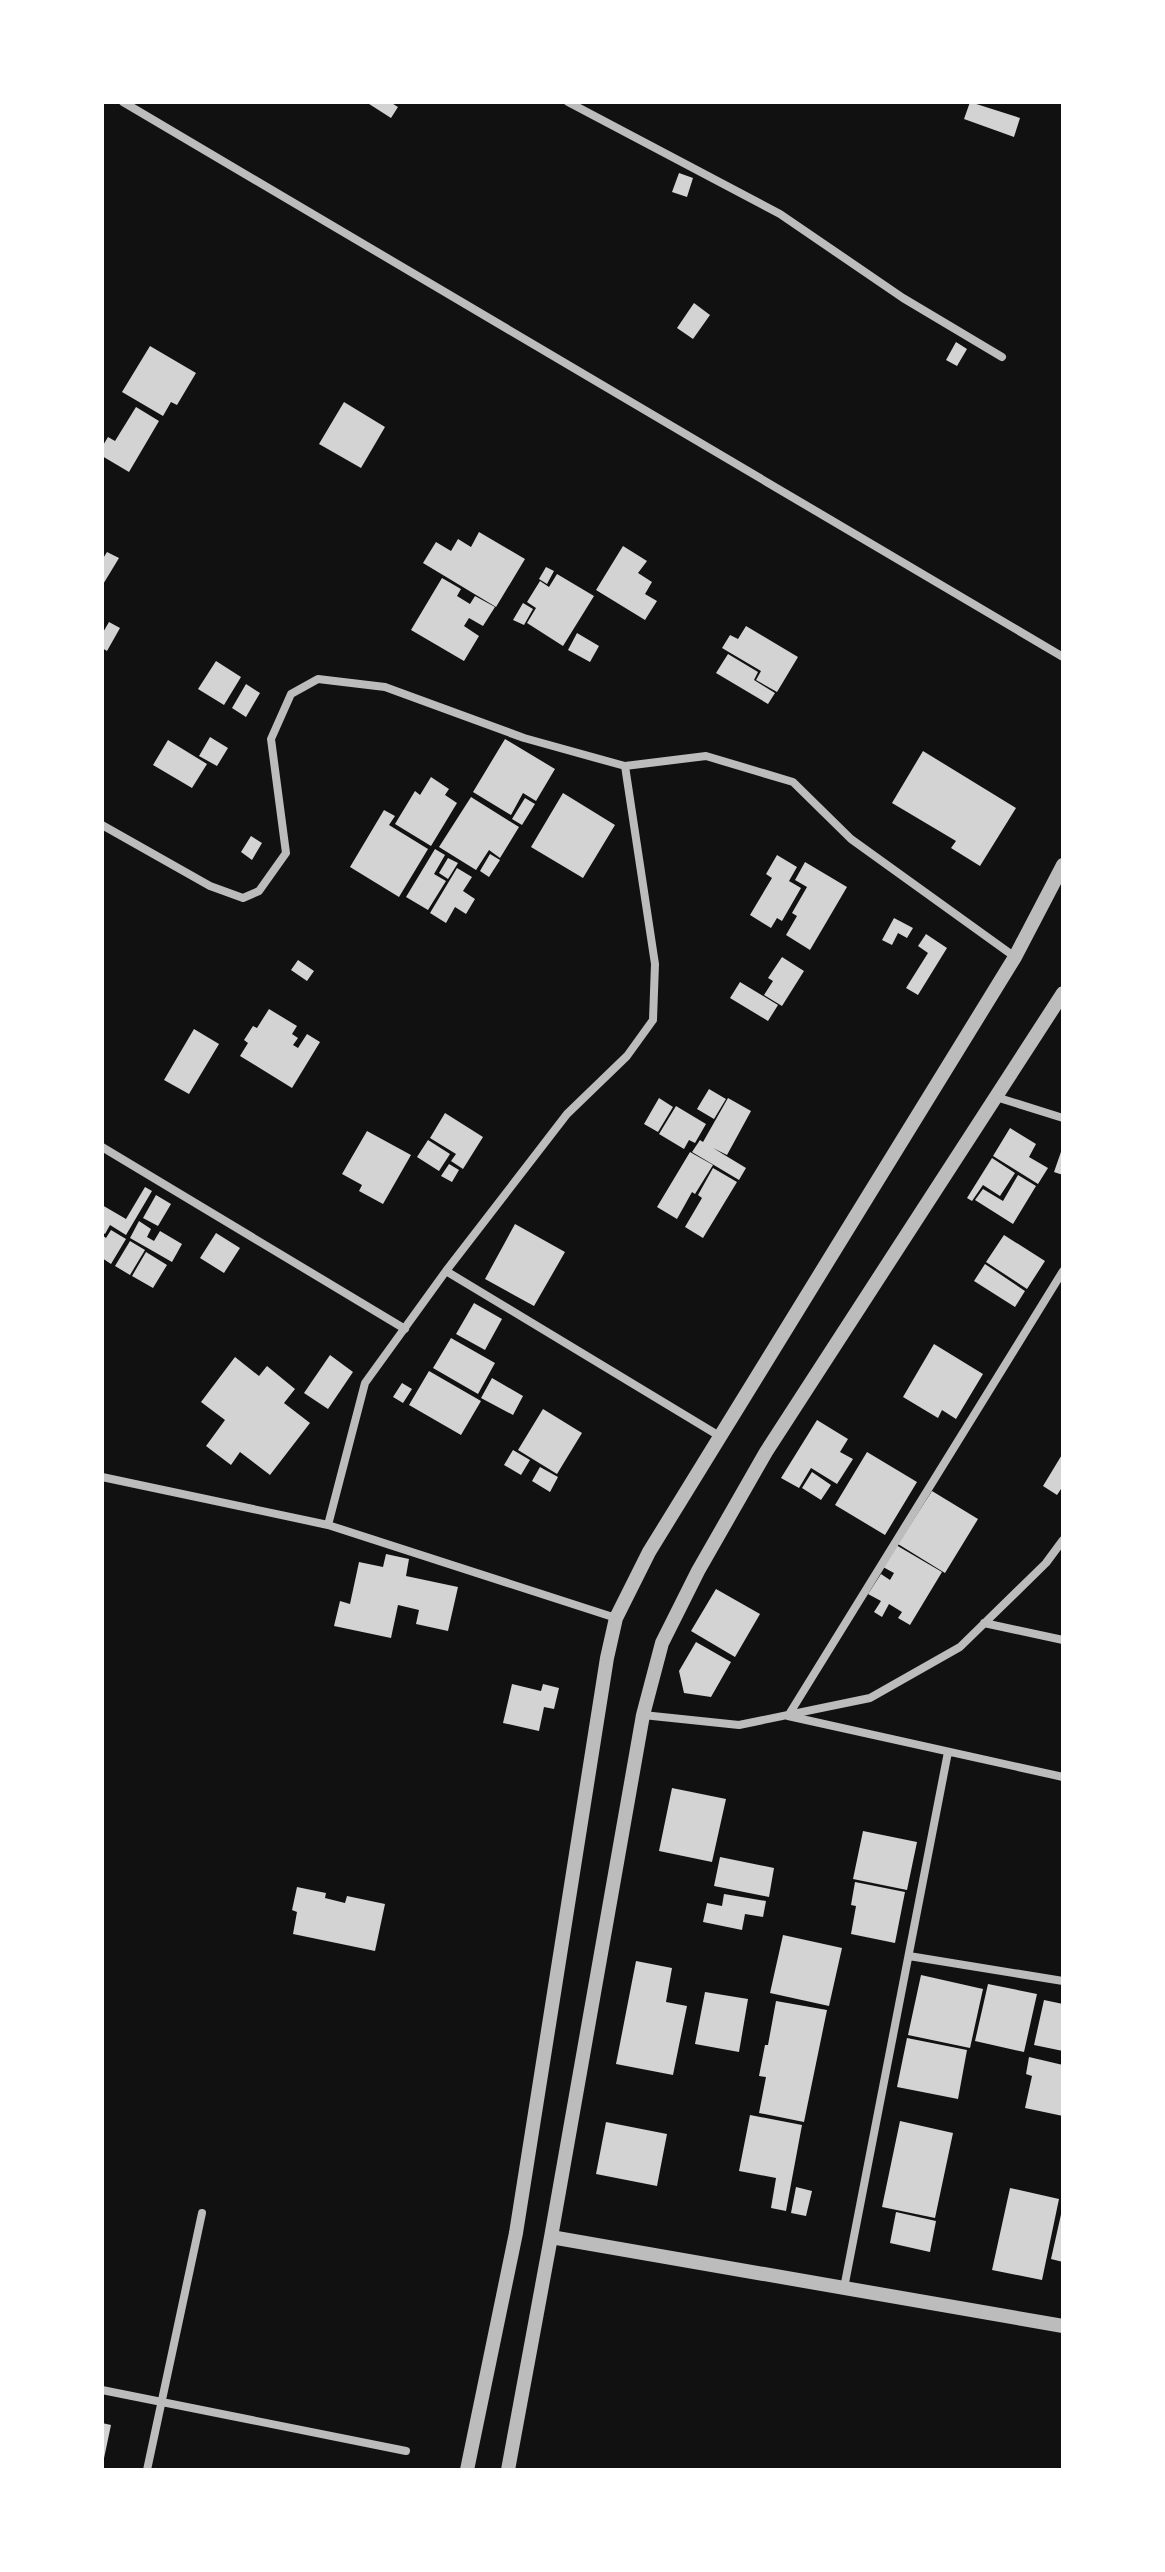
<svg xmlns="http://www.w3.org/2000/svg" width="1165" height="2572" viewBox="0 0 1165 2572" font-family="'Noto Sans',sans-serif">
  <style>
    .building { fill: #d3d3d3 }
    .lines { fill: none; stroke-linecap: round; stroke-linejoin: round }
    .minor { stroke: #bcbcbc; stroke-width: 8 }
    .tertiary { stroke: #bcbcbc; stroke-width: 14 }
  </style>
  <rect width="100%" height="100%" fill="#111"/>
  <!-- building -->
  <path class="building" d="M366 102H390L398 107 391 118Z
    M970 102 1020 118 1014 137 964 119Z
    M679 173 693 178 687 197 672 192Z
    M694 303 710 315 693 339 677 328Z
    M956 342 967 349 957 366 946 360Z
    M150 346 196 373 177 405 171 402 163 416 122 392Z
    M344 402 385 427 361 468 319 444Z
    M136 407 159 421 129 472 102 456V447L108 437 115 441Z
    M479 532 525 559 496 607 423 563 436 542 451 551 458 539 471 547Z
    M623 546 647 561 638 573 652 582 645 594 657 601 645 620 596 590Z
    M107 552 119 558 102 586V560Z
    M546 567 554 571 547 584 539 579Z
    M557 574 594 596 563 646 527 623 536 608 527 602 540 581 549 587Z
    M442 578 461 589 457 596 470 604 475 596 495 607 483 626 469 618 464 626 479 636 464 661 411 630Z
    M523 603 533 609 524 625 513 620Z
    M109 622 120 628 107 651 102 648V634Z
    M746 626 798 657 777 692 756 680 761 671 722 648 730 635 738 639Z
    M577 633 599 646 590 662 568 650Z
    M728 654 758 672 754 680 775 693 768 704 716 673Z
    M216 661 241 677 224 705 198 689Z
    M246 684 260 693 246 717 232 708Z
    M210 737 228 748 217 766 199 756Z
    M505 739 555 769 536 801 523 793 511 815 473 792Z
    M168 740 207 764 192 788 153 765Z
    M923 751 1016 808 980 866 951 848 956 841 892 803Z
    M431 777 449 789 445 795 457 803 431 846 395 824 415 791 420 795Z
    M563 793 615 825 583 878 531 847Z
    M471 797 519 827 500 858 489 850 476 870 439 847Z
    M525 798 535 804 522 825 512 819Z
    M384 810 395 816 389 825 428 849 399 897 350 867Z
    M251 836 262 843 252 860 241 852Z
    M435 849 445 855 434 874 446 881 428 910 406 897Z
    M490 854 500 860 489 877 480 871Z
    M777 855 797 867 789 881 801 888 782 921 777 918 771 928 750 915 772 878 766 874Z
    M448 858 458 863 448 879 439 873Z
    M805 862 847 887 810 950 786 935 797 916 792 913 807 887 795 880Z
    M457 868 472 877 463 891 475 899 466 914 455 907 446 923 430 913Z
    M894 918 913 928 907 938 898 933 892 945 882 940Z
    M926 934 947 948 918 995 906 988 928 953 918 946Z
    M782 957 804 971 782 1006 764 995 773 981 768 978Z
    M298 960 314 971 307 981 291 970Z
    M740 982 778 1005 768 1021 730 998Z
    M269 1009 297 1026 292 1034 298 1038 293 1045 298 1048 307 1034 320 1042 292 1088 240 1056 248 1043 244 1040 253 1026 257 1028Z
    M194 1029 219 1044 189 1094 164 1080Z
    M709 1089 726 1099 714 1119 697 1109Z
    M659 1098 673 1107 658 1132 644 1124Z
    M728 1098 751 1111 727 1155 713 1148 746 1168 739 1180 692 1152 700 1140 703 1142Z
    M676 1106 706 1124 695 1143 689 1140 684 1149 659 1134Z
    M445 1113 483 1137 463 1169 451 1161 456 1154 430 1138Z
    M1010 1128 1036 1144 1029 1157 1048 1168 1038 1184 993 1156Z
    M367 1131 411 1155 383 1204 359 1191 362 1185 342 1174Z
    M428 1140 450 1154 439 1171 417 1157Z
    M1063 1146V1175L1054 1172Z
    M690 1152 713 1165 695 1194 692 1192 677 1219 657 1207Z
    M992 1158 1015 1173 1000 1196 983 1185 972 1201 967 1198Z
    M449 1164 459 1170 452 1182 441 1176Z
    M713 1168 737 1182 703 1238 685 1227 702 1198 698 1195Z
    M1018 1175 1036 1186 1013 1224 975 1200 983 1189 1003 1201Z
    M145 1187 152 1191 126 1235 110 1225 105 1234 102 1232V1205L126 1219Z
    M156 1195 171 1204 158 1226 143 1218Z
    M139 1221 151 1229 147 1237 154 1241 160 1231 182 1244 172 1262 130 1238Z
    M515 1224 565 1252 534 1306 485 1279Z
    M111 1230 126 1239 111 1264 102 1258V1235L106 1238Z
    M216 1233 240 1248 224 1273 200 1258Z
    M1004 1235 1045 1261 1027 1289 986 1262Z
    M130 1241 145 1250 130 1275 115 1266Z
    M146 1252 167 1265 153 1288 132 1276Z
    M985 1264 1025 1291 1015 1307 974 1281Z
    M474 1303 502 1319 485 1350 456 1334Z
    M451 1338 495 1363 478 1394 433 1368Z
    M934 1344 983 1374 956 1419 942 1410 938 1418 903 1397Z
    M330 1355 353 1372 328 1409 304 1393Z
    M235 1357 259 1376 267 1366 295 1389 284 1403 310 1423 270 1475 240 1452 231 1465 206 1446 225 1420 201 1402Z
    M429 1371 481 1401 461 1435 409 1405Z
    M492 1378 523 1396 513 1415 481 1398Z
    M402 1383 412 1389 403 1403 393 1397Z
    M543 1409 582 1433 557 1474 518 1450Z
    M817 1420 848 1439 840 1452 853 1459 837 1484 811 1468 799 1488 781 1478Z
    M513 1450 530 1460 521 1475 504 1465Z
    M867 1452 917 1482 885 1535 835 1505Z
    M1063 1453V1486L1057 1495 1043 1486Z
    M540 1467 558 1477 550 1492 532 1481Z
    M812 1472 831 1485 821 1500 802 1488Z
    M932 1491 978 1519 945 1573 898 1544Z
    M896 1545 942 1572 910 1625 898 1618 902 1612 889 1604 882 1617 874 1612 881 1601 868 1594 881 1574 890 1580 894 1573 883 1567Z
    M386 1554 409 1559 406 1576 458 1587 448 1631 416 1624 419 1610 398 1605 391 1638 334 1626 340 1601 350 1604 359 1562 383 1567Z
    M716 1589 760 1614 735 1657 691 1631Z
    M696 1642 731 1662 711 1697 684 1693 679 1671Z
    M512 1684 541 1691 543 1684 559 1688 554 1709 544 1707 539 1731 503 1723Z
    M672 1788 726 1799 712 1862 659 1851Z
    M863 1831 917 1842 907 1890 853 1879Z
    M720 1857 774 1868 769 1897 714 1886Z
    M855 1882 905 1892 895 1943 851 1934 856 1906 851 1905Z
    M297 1887 326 1893 325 1898 345 1903 347 1896 385 1904 375 1951 293 1934 297 1912 292 1910Z
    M724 1894 766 1901 763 1917 745 1914 742 1930 703 1922 707 1903 722 1906Z
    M783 1935 842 1948 829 2006 770 1993Z
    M636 1961 672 1968 666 2002 687 2006 673 2075 616 2064Z
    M921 1975 983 1989 970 2048 908 2035Z
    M988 1984 1037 1994 1024 2052 975 2041Z
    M705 1992 748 1999 739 2052 695 2044Z
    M1044 2000 1063 2004V2051L1034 2045Z
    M776 2001 827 2010 804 2122 759 2113 766 2077 759 2076 765 2045H768Z
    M907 2038 967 2050 958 2099 897 2087Z
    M1029 2057 1063 2065V2116L1025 2108 1032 2076 1026 2074Z
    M750 2115 802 2125 786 2211 771 2208 776 2178 739 2171Z
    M900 2121 953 2133 935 2218 882 2207Z
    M606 2122 667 2134 657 2186 596 2174Z
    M796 2187 812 2191 806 2216 791 2213Z
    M1010 2188 1059 2199 1042 2280 992 2270Z
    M1062 2210H1063V2262L1051 2259Z
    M896 2212 936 2221 930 2252 890 2243Z
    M102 2423 111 2425 103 2463H102Z"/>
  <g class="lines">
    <!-- minor -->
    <path class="minor" d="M123 102 1063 657
      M568 102 780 214 903 298 1002 357
      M102 825 210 886 243 898 259 891 286 853 271 739 291 694 318 679 385 687 524 738 625 766 706 756 793 782 851 839 1015 957
      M996 1097 1063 1118
      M102 1147 405 1329
      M446 1271 721 1437
      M1063 1271 788 1716 1063 1777
      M102 1477 328 1525 616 1618
      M328 1525 365 1383 446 1271 567 1114 627 1056 653 1020 655 964 625 766
      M984 1623 1063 1640
      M643 1715 739 1725 870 1698 960 1647 1046 1563 1063 1540
      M909 1956 1063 1981
      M844 2288 948 1752
      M102 2390 406 2451
      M147 2470 202 2213"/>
    <!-- tertiary -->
    <path class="tertiary" d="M551 2237 1063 2326
      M467 2470 516 2233 607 1658 616 1618 649 1552 1015 957 1063 865
      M508 2470 551 2237 643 1715 662 1643 698 1571 766 1452 1063 993"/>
  </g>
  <!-- border -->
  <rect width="1165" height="2572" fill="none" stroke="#ffffff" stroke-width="208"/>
</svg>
